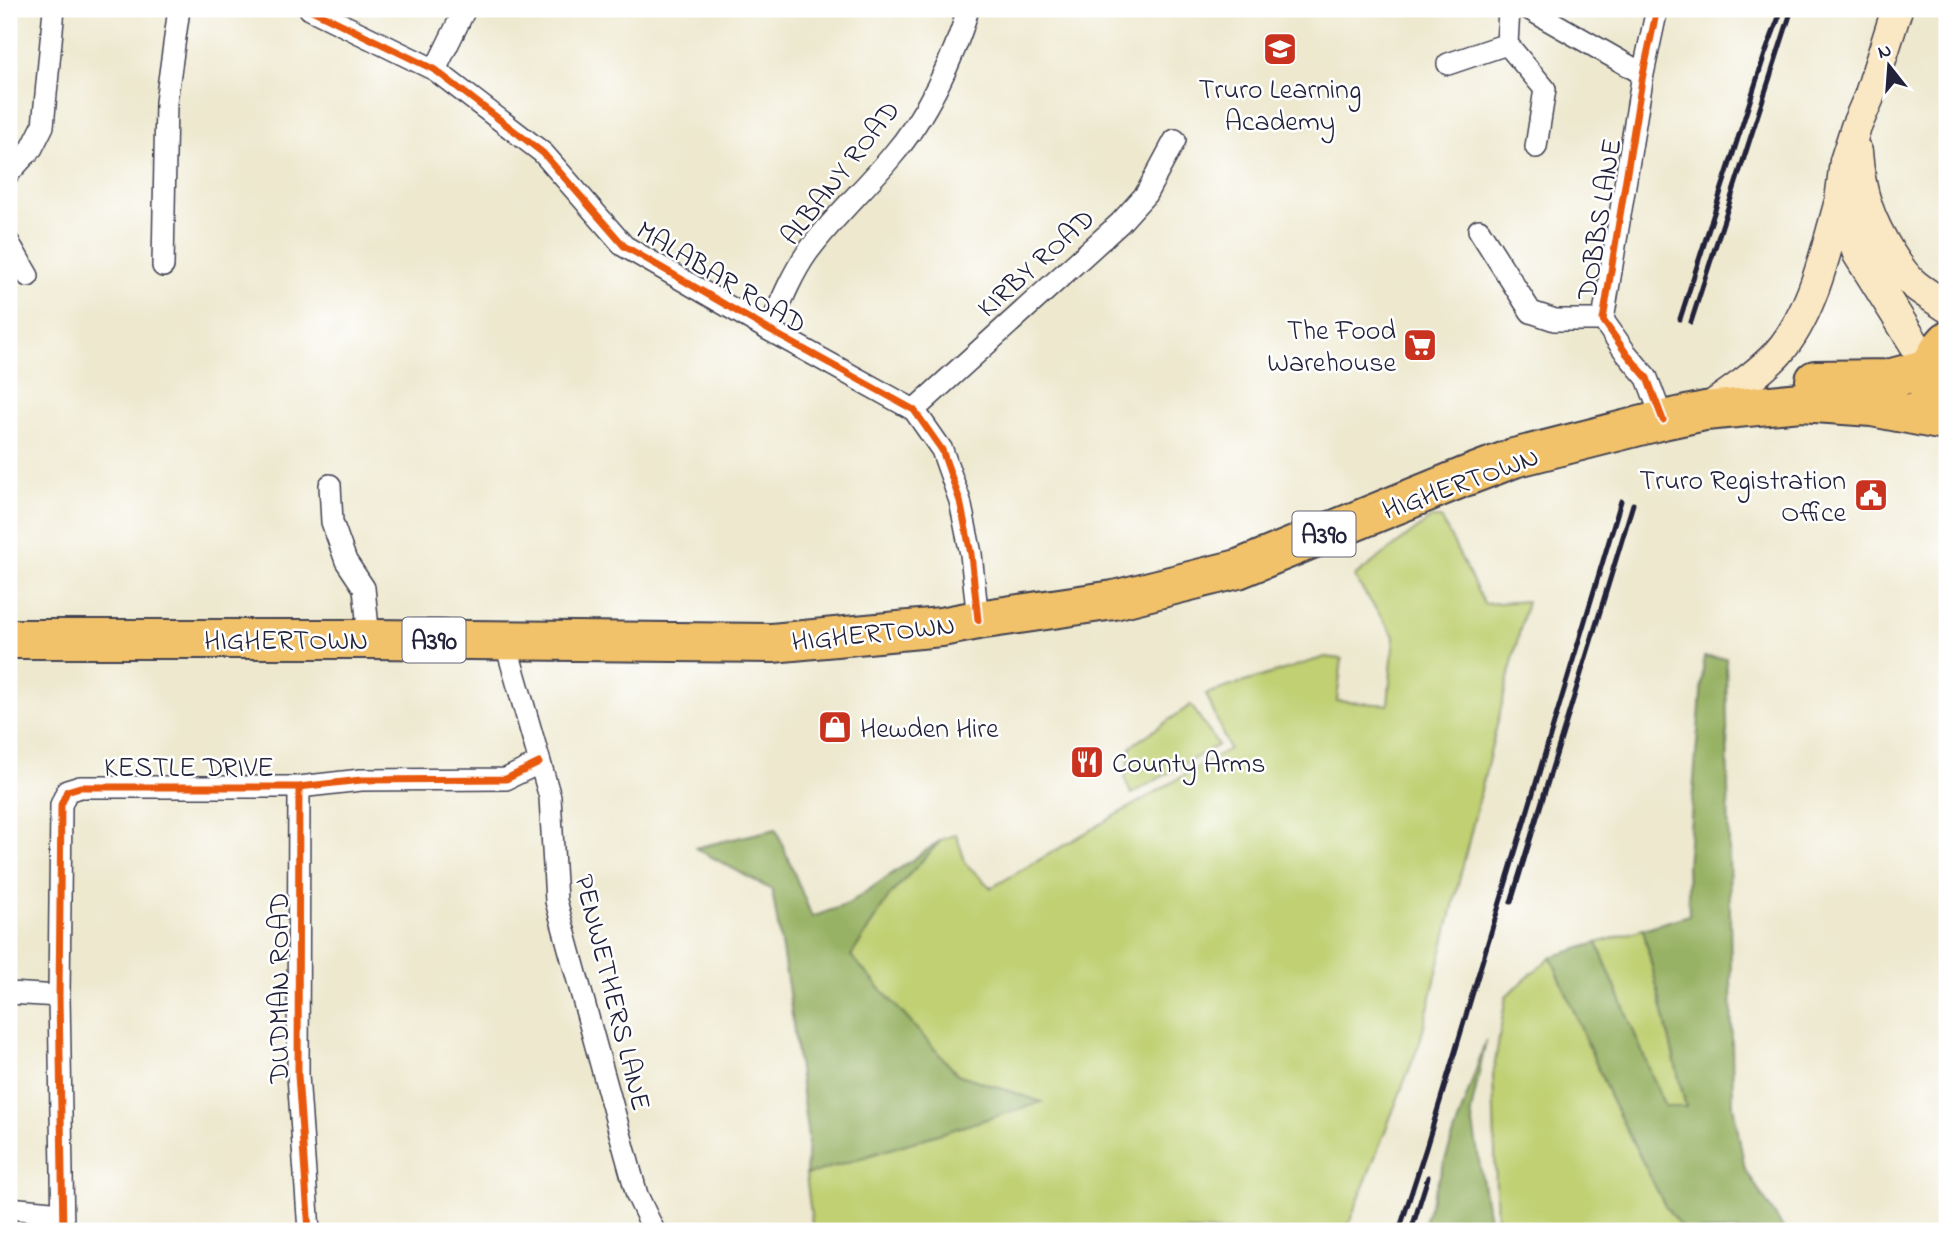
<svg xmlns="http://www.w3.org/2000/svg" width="1956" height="1240" viewBox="0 0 1956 1240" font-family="'Indie Flower',sans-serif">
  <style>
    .green { fill: #c0d073; stroke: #717957; stroke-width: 2 }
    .forest { fill: #98b265; stroke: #5d6a50; stroke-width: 2 }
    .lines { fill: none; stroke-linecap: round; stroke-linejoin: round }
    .street-casing { stroke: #404051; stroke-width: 24 }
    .secondary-casing { stroke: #404051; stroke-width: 33 }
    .highway-casing { stroke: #404051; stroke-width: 42 }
    .street { stroke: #fff; stroke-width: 21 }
    .secondary { stroke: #fae7c3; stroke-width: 30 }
    .highway { stroke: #f2c26a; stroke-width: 38 }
    .rail { stroke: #22223b; stroke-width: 5 }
    .cycleway-casing { stroke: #fff; stroke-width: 11 }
    .cycleway { stroke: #e8590c; stroke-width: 7 }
    .labels { text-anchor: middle; stroke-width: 5; stroke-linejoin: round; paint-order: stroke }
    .shield { fill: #fff; stroke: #646476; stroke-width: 2 }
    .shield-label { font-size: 26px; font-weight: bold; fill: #22223b }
    .poi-label { font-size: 28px; fill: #22223b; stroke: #fff; text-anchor: end }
    .street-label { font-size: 28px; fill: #22223b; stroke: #fff }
  </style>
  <rect width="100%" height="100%" fill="#fff"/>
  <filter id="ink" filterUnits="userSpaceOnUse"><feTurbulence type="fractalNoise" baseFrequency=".0143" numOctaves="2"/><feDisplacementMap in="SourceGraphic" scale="14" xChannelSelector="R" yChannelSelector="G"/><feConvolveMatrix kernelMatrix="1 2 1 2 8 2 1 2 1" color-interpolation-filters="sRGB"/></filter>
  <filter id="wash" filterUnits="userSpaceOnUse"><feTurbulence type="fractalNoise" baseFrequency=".00686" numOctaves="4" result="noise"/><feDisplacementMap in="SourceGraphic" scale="28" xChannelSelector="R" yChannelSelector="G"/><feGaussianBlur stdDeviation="1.57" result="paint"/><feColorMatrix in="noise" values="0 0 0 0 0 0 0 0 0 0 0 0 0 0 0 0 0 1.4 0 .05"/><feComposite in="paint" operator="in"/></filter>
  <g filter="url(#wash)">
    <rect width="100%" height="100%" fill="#ede8ce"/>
    <!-- green -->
    <path class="green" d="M1431 518H1441L1484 604 1527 601 1420 1042 1346 1231H813L806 1175 1040 1102 957 1074 851 956 890 895 941 840 956 834 966 864 991 888 1229 749 1206 694 1325 657 1342 659 1337 701 1388 705 1394 636 1354 577Z
      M1191 705 1218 745 1131 794 1125 779 1131 746Z
      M1643 929 1686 1108H1665L1597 943Z
      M1551 957 1611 1099 1665 1206 1684 1231H1497L1493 1074 1506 996Z"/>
    <!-- forest -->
    <path class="forest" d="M1704 657 1726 658 1733 1105 1745 1169 1785 1231H1684L1665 1206 1611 1099 1551 957 1597 943 1665 1107H1686L1643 929 1689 915 1687 866Z
      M776 829 812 917 848 904 941 840 890 895 851 956 957 1074 1042 1102 806 1175 808 1138 788 986 772 890 695 848Z
      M1486 1040 1471 1112 1491 1231H1421Z"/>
  </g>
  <g filter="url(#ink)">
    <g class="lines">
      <!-- street casing -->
      <g class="street-casing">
        <path id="street" d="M310 9 435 70 543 153 624 246 769 330 914 410 942 450 960 501 971 554 978 620
          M1509 9 1507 44 1545 89 1536 147
          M1529 9 1643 74
          M1657 9 1643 74 1603 320 1626 353 1647 378 1663 420
          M1448 64 1507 44
          M435 70 465 9
          M9 173 32 148 43 126 54 9
          M1479 230 1531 312 1555 320H1603
          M9 243 28 276
          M163 266 166 102 179 9
          M769 330C780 304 791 276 807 253 832 218 865 189 892 156 925 118 955 57 968 9
          M914 410 1120 223 1146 194 1175 140
          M330 485 332 522 346 561 364 588 369 639
          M505 641 550 797 556 901 637 1195 654 1231
          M299 787 298 1075 309 1231
          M9 993 59 996
          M9 1208 62 1213
          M63 1231 59 996 61 805 67 791 80 787H299L361 780 506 779 539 763"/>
      </g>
      <!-- secondary casing -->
      <g class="secondary-casing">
        <path id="secondary" d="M1897 9 1869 97 1856 127 1845 161 1840 201 1858 254 1917 348 1932 363
          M1857 152C1860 193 1869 220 1891 255 1898 266 1905 277 1915 285 1925 293 1937 300 1947 307
          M1705 411C1730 393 1756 376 1777 354 1812 316 1826 250 1840 201"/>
      </g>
      <!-- highway casing -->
      <g class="highway-casing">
        <path id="highway" d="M1815 380 1888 379 1930 368
          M1929 392C1925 372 1934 355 1947 341
          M9 639H369L772 643 941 627 978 620 1114 600 1238 569 1464 477 1514 458 1663 420 1705 411 1801 402 1872 407 1939 420"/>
      </g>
      <!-- street -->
      <use href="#street" class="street"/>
      <!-- secondary -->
      <use href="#secondary" class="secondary"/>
      <!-- highway -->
      <use href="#highway" class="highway"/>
      <!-- rail -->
      <path class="rail" d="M1680 319 1765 54 1782 9
        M1691 322 1792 9
        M1511 902 1633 504
        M1399 1231 1426 1148 1621 501
        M1411 1231 1428 1177"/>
      <!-- cycleway casing -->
      <g class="cycleway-casing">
        <path id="cycleway" d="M310 9 435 70 543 153 624 246 769 330 914 410 942 450 960 501 971 554 978 620
          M1657 9 1643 74 1603 320 1626 353 1647 378 1663 420
          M299 787 298 1075 309 1231
          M63 1231 59 996 61 805 67 791 80 787H299L361 780 506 779 539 763"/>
      </g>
      <!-- cycleway -->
      <use href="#cycleway" class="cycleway"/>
    </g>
  </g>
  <!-- icons -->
  <defs>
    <g id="school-square" transform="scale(1.75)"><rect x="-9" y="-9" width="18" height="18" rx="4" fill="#c8321e" stroke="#fff"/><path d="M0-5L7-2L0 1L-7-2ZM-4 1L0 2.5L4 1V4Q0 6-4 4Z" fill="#fff"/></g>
    <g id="supermarket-square" transform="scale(1.75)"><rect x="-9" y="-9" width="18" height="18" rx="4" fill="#c8321e" stroke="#fff"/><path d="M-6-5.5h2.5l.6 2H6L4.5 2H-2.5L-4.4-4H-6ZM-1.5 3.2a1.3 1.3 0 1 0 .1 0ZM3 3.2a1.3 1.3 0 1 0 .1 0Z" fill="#fff"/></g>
    <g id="civic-square" transform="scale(1.75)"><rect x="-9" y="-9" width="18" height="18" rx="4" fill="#c8321e" stroke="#fff"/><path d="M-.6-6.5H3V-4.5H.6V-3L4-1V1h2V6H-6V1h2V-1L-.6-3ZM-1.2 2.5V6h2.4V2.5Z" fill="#fff"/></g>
    <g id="shop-square" transform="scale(1.75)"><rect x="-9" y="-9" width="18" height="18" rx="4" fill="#c8321e" stroke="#fff"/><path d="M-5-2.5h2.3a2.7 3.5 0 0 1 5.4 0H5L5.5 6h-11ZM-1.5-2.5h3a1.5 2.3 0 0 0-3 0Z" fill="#fff"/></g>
    <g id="restaurant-square" transform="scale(1.75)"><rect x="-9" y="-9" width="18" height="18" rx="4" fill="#c8321e" stroke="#fff"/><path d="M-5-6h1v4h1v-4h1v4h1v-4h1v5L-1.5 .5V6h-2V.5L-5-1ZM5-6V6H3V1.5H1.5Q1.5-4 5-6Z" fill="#fff"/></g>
  </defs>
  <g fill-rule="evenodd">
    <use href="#school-square" x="1280" y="49"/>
    <use href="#supermarket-square" x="1420" y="345"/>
    <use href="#civic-square" x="1871" y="495"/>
    <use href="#shop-square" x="835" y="727"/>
    <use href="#restaurant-square" x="1087" y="762"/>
  </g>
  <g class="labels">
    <!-- shield labels -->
    <g class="shield">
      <rect x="1292.5" y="511.5" width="63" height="45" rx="5"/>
      <rect x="402.5" y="617.5" width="63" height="45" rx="5"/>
    </g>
    <g class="shield-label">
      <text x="1324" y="543">A390</text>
      <text x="434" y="649">A390</text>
    </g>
    <!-- poi labels -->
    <g class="poi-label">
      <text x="1280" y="98" text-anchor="middle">Truro Learning<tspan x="1280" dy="32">Academy</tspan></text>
      <text x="1396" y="339">The Food<tspan x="1396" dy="32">Warehouse</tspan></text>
      <text x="1846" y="489">Truro Registration<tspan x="1846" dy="32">Office</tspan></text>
      <text x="860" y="737" text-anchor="start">Hewden Hire</text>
      <text x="1112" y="772" text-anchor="start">County Arms</text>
    </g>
    <!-- street labels -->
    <g class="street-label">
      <text transform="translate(839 172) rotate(-52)" y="10">ALBANY ROAD</text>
      <text transform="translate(1598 219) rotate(-81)" y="10">DOBBS LANE</text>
      <text transform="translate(1035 262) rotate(-42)" y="10">KIRBY ROAD</text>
      <text transform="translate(722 276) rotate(31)" y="10">MALABAR ROAD</text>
      <text transform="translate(1460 482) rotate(-20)" y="10">HIGHERTOWN</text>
      <text transform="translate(873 632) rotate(-6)" y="10">HIGHERTOWN</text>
      <text x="286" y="649">HIGHERTOWN</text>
      <text x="189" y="776">KESTLE DRIVE</text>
      <text transform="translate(278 988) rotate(-90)" y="10">DUDMAN ROAD</text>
      <text transform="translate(614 992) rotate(76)" y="10">PENWETHERS LANE</text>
    </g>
  </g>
  <!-- margin -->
  <rect width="1956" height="1240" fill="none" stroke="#fff" stroke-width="35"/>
  <!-- north arrow -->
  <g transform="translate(1889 66) rotate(343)" stroke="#ffffff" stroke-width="5" paint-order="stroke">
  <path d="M0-5L12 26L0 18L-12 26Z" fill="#22223b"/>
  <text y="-10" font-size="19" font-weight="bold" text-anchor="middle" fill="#22223b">N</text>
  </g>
</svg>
